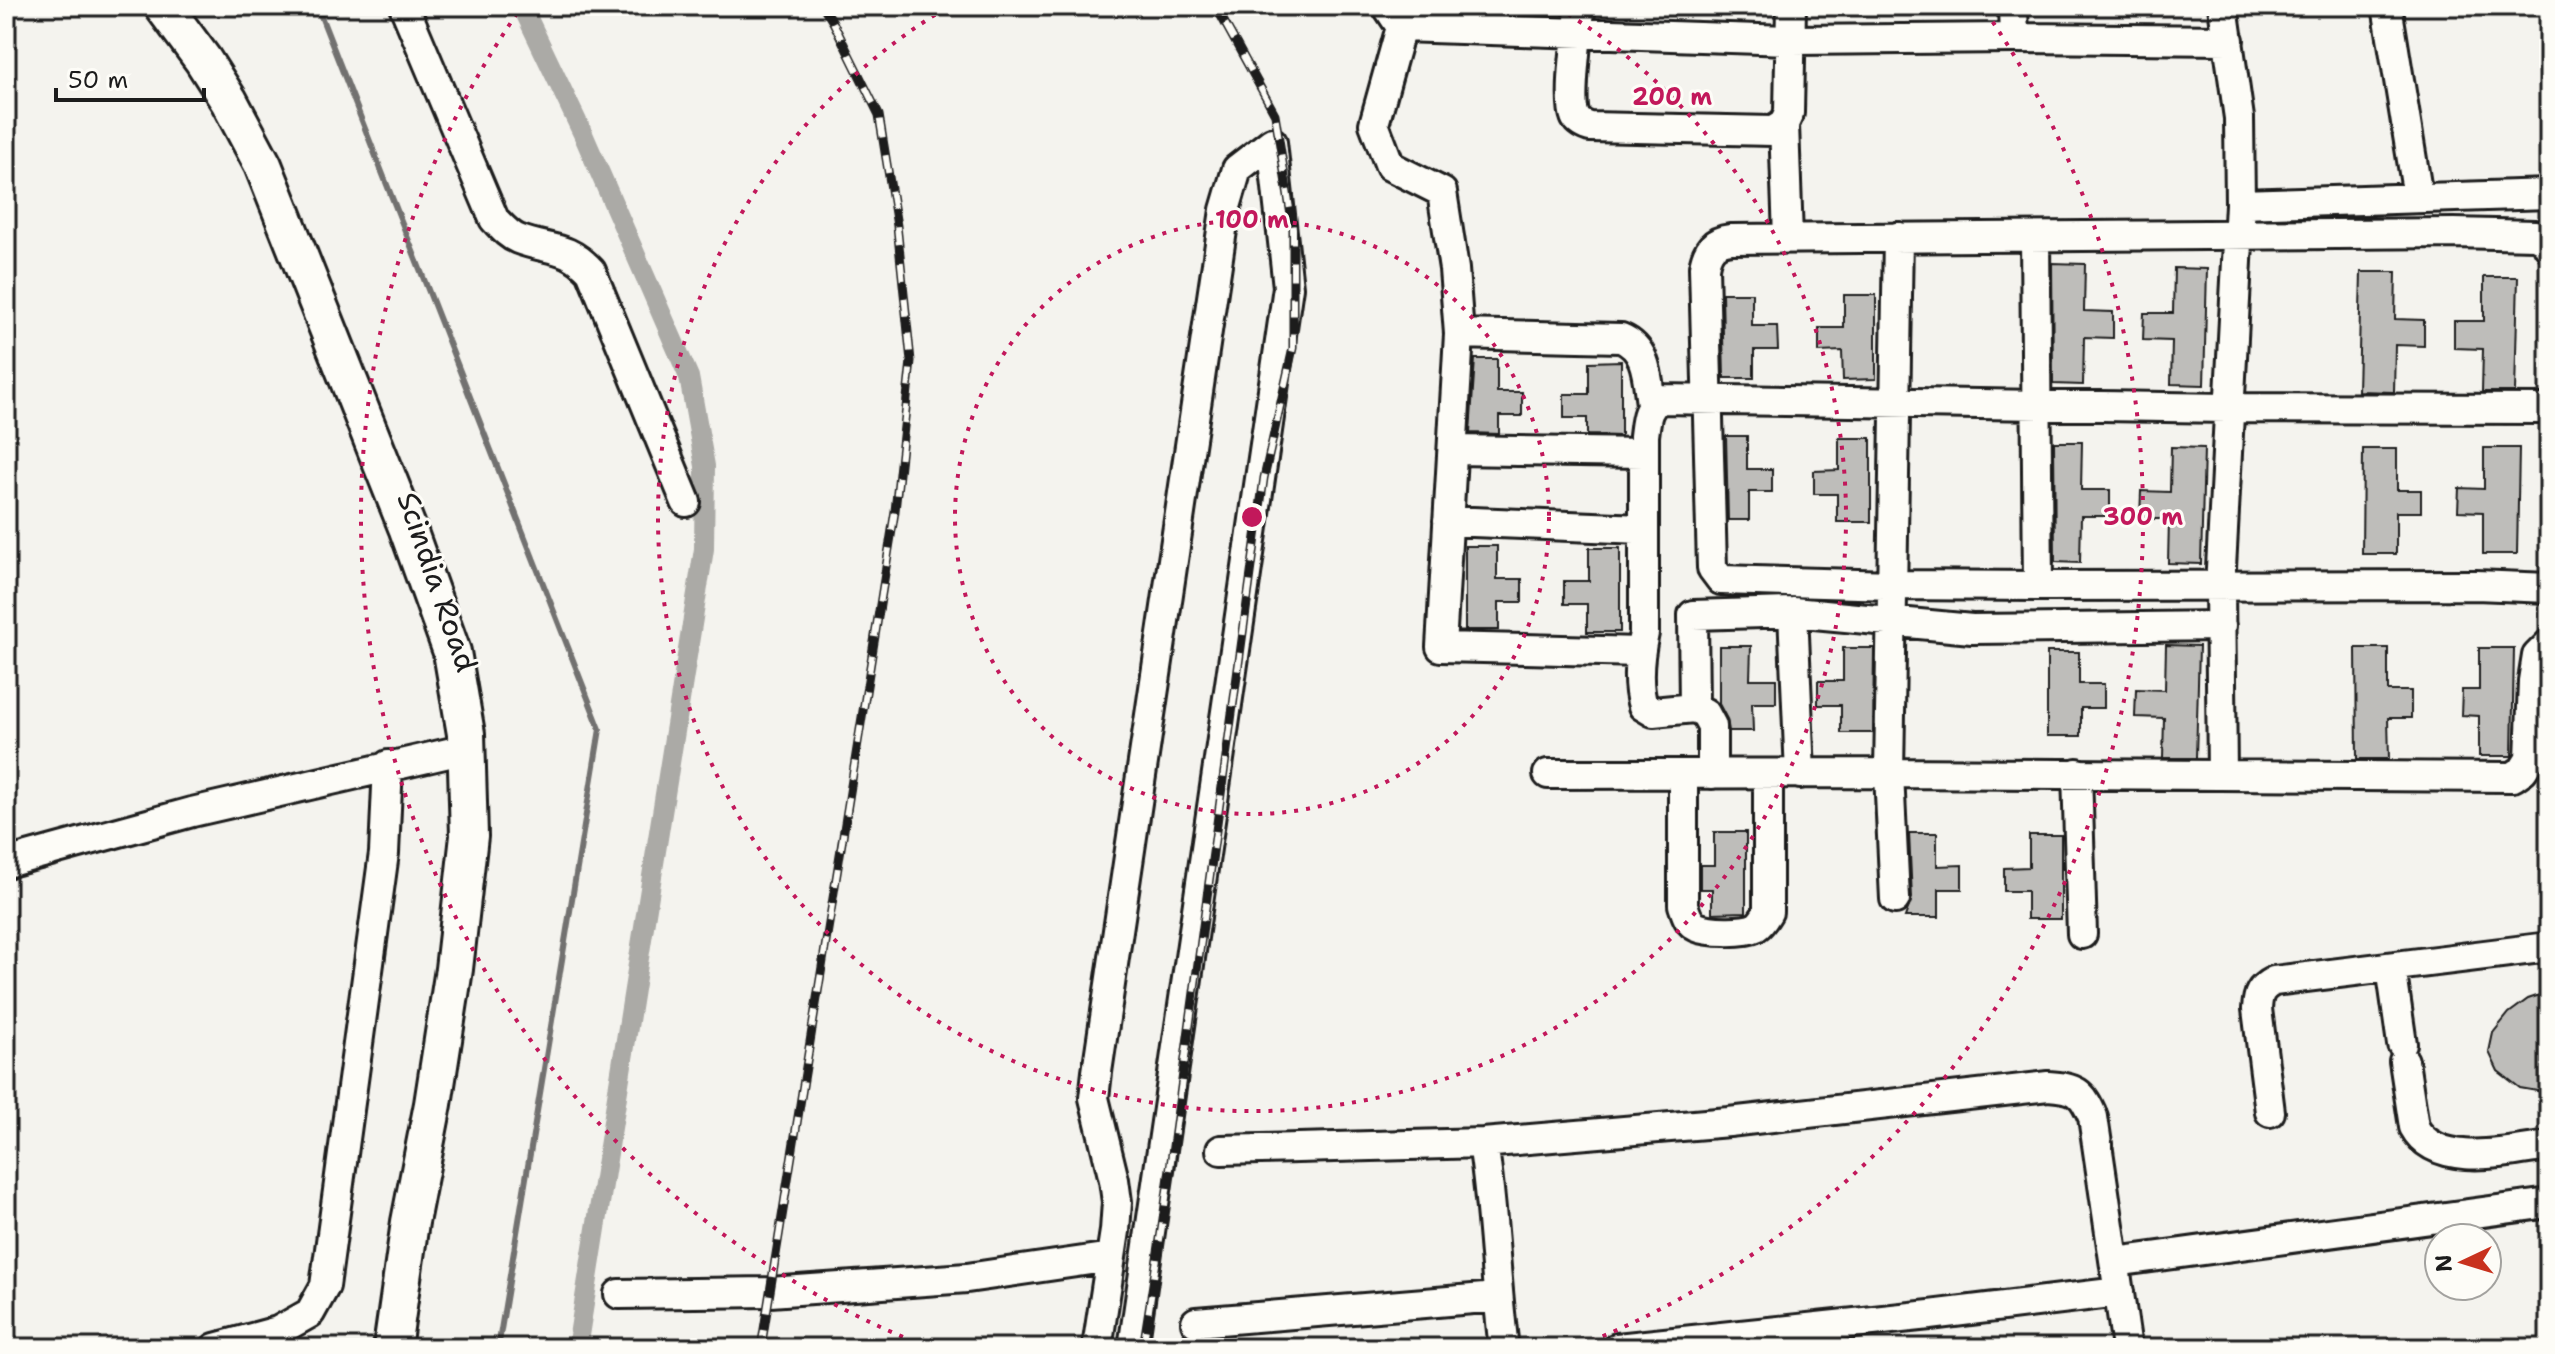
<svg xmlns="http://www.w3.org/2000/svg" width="2555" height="1354" viewBox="0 0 2555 1354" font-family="'Shantell Sans',sans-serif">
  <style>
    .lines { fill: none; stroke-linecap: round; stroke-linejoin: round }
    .stream { stroke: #72716f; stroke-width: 6 }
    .canal { stroke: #abaaa6; stroke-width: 20 }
    .building { fill: #bebdba; stroke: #1c1c1c; stroke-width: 2 }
    .minor-casing { stroke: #1c1c1c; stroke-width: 34 }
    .major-casing { stroke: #1c1c1c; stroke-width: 42 }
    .minor { stroke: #fdfcf7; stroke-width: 28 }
    .major { stroke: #fdfcf7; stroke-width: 36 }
    .rail-casing { stroke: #1c1c1c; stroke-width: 9 }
    .rail { stroke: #fdfcf7; stroke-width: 6; stroke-dasharray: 18; stroke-linecap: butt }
    .ring { fill: none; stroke: #c2185b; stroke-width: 4; stroke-dasharray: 4 8 }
    .labels { text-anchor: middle; stroke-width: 6; stroke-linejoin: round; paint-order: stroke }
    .street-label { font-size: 30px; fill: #1c1c1c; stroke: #fdfcf7 }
    .centre { fill: #c2185b; stroke: #fdfcf7; stroke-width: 4 }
    .ring-label { font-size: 24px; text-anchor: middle; font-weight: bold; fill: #c2185b; stroke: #fdfcf7; stroke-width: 6; stroke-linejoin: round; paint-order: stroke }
  </style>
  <rect width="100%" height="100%" fill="#f4f3ee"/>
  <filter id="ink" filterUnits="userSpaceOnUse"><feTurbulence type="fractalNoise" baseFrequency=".0125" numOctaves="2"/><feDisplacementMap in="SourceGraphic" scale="16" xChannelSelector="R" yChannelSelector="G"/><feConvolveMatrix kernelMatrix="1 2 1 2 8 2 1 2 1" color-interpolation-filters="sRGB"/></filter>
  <g filter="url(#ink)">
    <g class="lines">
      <!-- stream -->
      <path class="stream" d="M317 6 600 729 498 1348"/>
      <!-- canal -->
      <path class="canal" d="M522 6 583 134 689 377 705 466 704 549 577 1348"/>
    </g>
    <!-- building -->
    <path class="building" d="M2052 263 2085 264 2084 311 2113 312V338L2084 337 2083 385 2053 384Z
      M2174 268 2207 269 2204 385 2171 384 2172 341 2143 340 2144 313H2173Z
      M2361 272H2396L2395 319 2424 320V346L2395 345 2394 392 2358 391Z
      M2484 277H2518L2515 392H2482L2483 349 2454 348V321H2484Z
      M1722 293H1752V326H1777L1778 350H1754V378H1724Z
      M1844 295H1876V379L1843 380 1842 351 1819 352V328H1844Z
      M1475 359H1497V392H1522V416H1499V434L1470 433Z
      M1621 361V436L1587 435V418H1564V394H1589V362Z
      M1726 436H1747V469H1772V492H1749V520H1728Z
      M1839 438H1871V522H1837V494H1814V471L1839 470Z
      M2054 442H2082L2081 490H2110V516H2081L2080 563 2055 562Z
      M2171 447 2204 448 2201 564 2168 563 2169 519H2140L2141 491 2170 492Z
      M2484 448H2519L2517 554H2483V512L2458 511 2459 488 2484 489Z
      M2363 449H2397V490H2421V512H2396V554H2362Z
      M1465 546H1497V579H1522V602H1499V630H1465Z
      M1589 548H1620V632H1587V604H1564V581H1589Z
      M2166 645 2199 646 2196 758H2163L2164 718 2135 717 2136 689 2165 690Z
      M1719 646H1751L1750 679H1776V703H1752L1753 731H1729L1727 719 1719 704Z
      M1843 648H1874L1873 733H1841V705H1818V681H1843Z
      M2356 648H2388V691H2411V718H2388L2389 759H2357Z
      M2479 648H2514L2512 756H2479V716L2461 715 2462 690H2479Z
      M2047 652H2079V684H2104V708H2081V736H2047Z
      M1714 832H1746V912L1712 913V889H1700V865H1714Z
      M1909 833H1937V866L1962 865V889H1939V917H1905L1912 898Z
      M2029 835H2061V919H2027V891H2004V868L2029 867Z
      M2549 992V1093L2520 1088 2498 1071 2489 1052 2493 1033 2509 1013 2528 999Z"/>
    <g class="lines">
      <!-- minor casing -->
      <g class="minor-casing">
        <path id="minor" d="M404 6 494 219C501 226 508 235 518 239 549 251 566 244 591 271L686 502
          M1387 6 1401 27 1792 40 2014 38 2229 40
          M1581 6C1578 24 1568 101 1575 116 1577 122 1584 125 1590 127L1773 131 1784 124 1789 113 1791 6
          M2013 6 2014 38
          M2387 6 2418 197
          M1401 27 1374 124 1390 166 1442 192 1454 269 1459 334
          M1784 124 1788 238
          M2240 204 2549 194
          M2035 237 2038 586
          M2549 247 2545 240 2535 235 2454 233 1731 239C1713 241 1707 250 1704 267L1712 568 1721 580 1893 585 2038 586 2476 585 2549 588
          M1454 450 1643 453
          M1448 521 1642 529
          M1793 612 1800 774
          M1640 652 1441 647 1459 334 1621 338C1648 349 1647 378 1651 404
          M1694 708 1693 615 1793 612 1972 629 2221 626
          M2077 773 2082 934
          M1548 774 1889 773 2513 777 2523 770 2530 759 2533 681 2537 656 2549 644
          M1683 774V905C1686 913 1688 923 1697 927 1708 932 1744 933 1756 927 1761 924 1765 917 1768 912V774
          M1712 774V726L1705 713 1694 708 1653 712 1643 706C1636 683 1639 656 1644 633V436C1646 421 1646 407 1660 399L2228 408 2549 409
          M2222 774 2220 587 2240 204 2239 118 2223 6
          M6 863 192 812 466 749
          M1895 899 1889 773 1898 237
          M2391 967 2402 1044
          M2404 1061 2414 1127C2437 1170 2511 1151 2549 1146
          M2270 1112 2257 1009C2258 994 2260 988 2274 981L2549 947
          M1483 1143C1494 1211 1495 1280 1504 1348
          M1221 1150 1483 1143 1729 1122 2048 1086C2076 1088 2082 1091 2093 1117L2127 1348
          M2115 1262 2549 1203
          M619 1294 770 1292 967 1278 1111 1257
          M1196 1322 1497 1297
          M215 1348 278 1331 310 1313 325 1286 384 853 388 765
          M1097 1348 1115 1231 1117 1202 1114 1180 1094 1098 1097 1072 1225 210 1237 169 1272 142 1288 287 1133 1348
          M1617 1348 1930 1315 2119 1292"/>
      </g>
      <!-- major casing -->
      <g class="major-casing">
        <path id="major" d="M163 6 203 60 229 101 263 165 407 527 452 652 466 734 469 836 454 969 433 1104 410 1222 392 1348"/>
      </g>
      <!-- minor -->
      <use href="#minor" class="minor"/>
      <!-- major -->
      <use href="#major" class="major"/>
      <!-- rail casing -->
      <g class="rail-casing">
        <path id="rail" d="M761 1348 895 511 911 361 897 226 879 115 833 22 823 6
          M1143 1348 1163 1220 1264 478 1293 348V228L1275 114 1221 16 1212 6"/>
      </g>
      <!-- rail -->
      <use href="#rail" class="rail"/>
    </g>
  </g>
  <!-- distance rings -->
  <g class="ring">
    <circle cx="1252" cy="517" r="297"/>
    <path d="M1558 8A594 594 0 1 1 946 8"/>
    <path d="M925 1346A891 891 0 0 1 518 12M1986 12A891 891 0 0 1 1579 1346"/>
  </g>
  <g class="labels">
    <!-- street labels -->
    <g class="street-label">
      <text transform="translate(437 582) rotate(71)" y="10">Scindia Road</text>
    </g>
  </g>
  <circle cx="1252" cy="517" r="12" class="centre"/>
  <g class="ring-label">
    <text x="1672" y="105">200 m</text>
    <text x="1252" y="228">100 m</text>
    <text x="2143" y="525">300 m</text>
  </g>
  <!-- margin -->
  <rect width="2555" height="1354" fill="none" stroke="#fdfcf7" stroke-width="32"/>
  <rect x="16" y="16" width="2523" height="1322" fill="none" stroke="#1c1c1c" stroke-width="3" filter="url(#ink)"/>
  <!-- north arrow -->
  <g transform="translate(2463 1262) rotate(266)"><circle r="38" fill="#fdfcf7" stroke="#a3a29f" stroke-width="2"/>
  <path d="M0-6L14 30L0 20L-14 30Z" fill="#c8321e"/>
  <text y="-12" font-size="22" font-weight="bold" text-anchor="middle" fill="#1c1c1c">N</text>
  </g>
  <!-- scale -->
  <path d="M56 88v12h148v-12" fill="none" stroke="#1c1c1c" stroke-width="4"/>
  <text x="68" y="88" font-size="24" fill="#1c1c1c" stroke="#fdfcf7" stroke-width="6" paint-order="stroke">50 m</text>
</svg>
